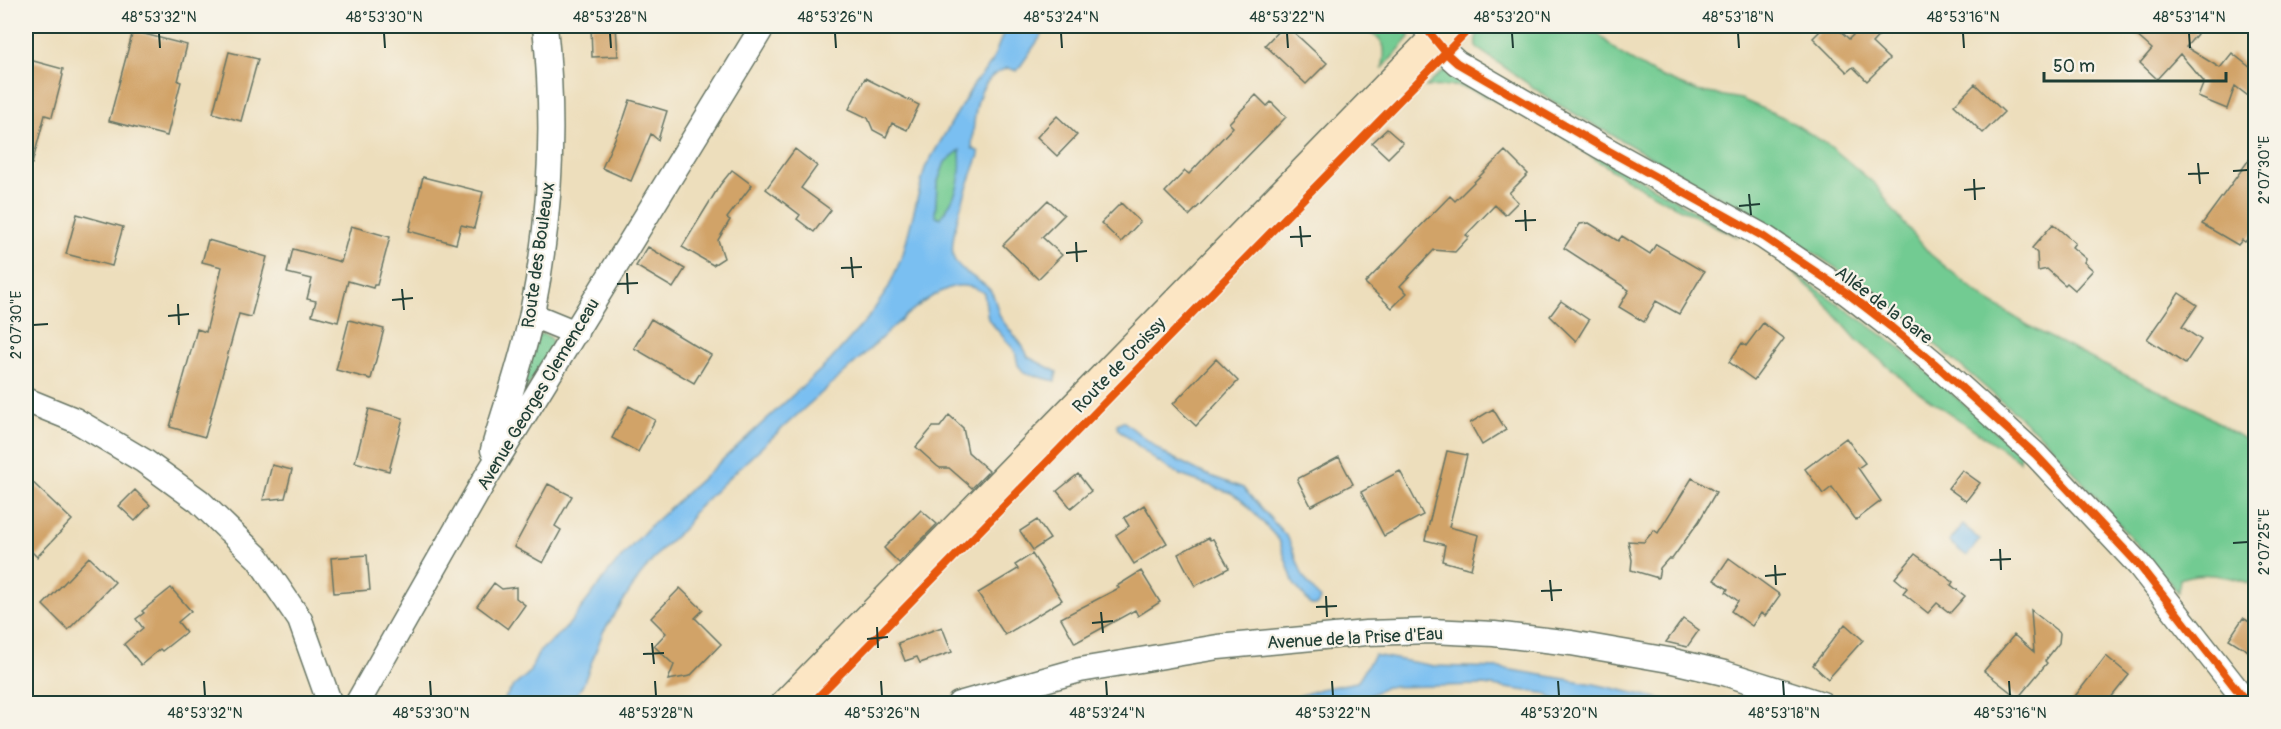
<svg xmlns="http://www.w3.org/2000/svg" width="2281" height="729" viewBox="0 0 2281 729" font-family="Pangolin,sans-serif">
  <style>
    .green { fill: #72cb92; stroke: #488463; stroke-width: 1.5 }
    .water { fill: #7abff1; stroke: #4c7e92; stroke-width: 1.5; fill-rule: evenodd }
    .building { fill: #d1a368 }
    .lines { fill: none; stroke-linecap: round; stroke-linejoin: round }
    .minor-casing { stroke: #677564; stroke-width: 27 }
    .secondary-casing { stroke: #677564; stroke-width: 36 }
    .minor { stroke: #fff; stroke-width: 24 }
    .secondary { stroke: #fce6c4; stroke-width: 33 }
    .cycleway-casing { stroke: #f7f3e8; stroke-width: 11 }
    .cycleway { stroke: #e8590c; stroke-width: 8 }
    .ticks { fill: none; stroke: #1f3d34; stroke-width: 2 }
    .labels { text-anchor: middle; stroke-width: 4.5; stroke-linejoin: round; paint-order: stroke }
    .street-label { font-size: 18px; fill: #1f3d34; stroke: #f7f3e8 }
    .neatline { fill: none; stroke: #1f3d34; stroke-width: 2 }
    .ticks-label { font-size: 15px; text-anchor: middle; fill: #1f3d34 }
  </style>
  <rect width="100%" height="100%" fill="#f7f3e8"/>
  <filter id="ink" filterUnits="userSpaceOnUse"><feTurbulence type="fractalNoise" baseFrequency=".0167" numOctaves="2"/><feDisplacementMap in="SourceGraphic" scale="12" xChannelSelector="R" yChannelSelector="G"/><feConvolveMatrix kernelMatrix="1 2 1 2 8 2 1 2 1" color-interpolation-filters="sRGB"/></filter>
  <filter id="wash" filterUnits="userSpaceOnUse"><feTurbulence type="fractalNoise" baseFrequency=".008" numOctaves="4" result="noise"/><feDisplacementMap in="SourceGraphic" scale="24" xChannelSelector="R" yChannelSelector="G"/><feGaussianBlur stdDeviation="1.35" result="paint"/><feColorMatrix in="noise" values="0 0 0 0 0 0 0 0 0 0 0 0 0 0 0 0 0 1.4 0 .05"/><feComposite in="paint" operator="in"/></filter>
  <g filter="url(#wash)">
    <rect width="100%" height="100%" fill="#eddebc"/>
    <!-- green -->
    <path class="green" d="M1356 26H1405L1410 37 1382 69C1389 39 1381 39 1356 26Z
      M1486 26H1590L1619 53 1655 74 1697 91 1741 99 1785 118 1830 146 1876 185 1893 210 1930 254 1985 299 2034 329 2100 363 2193 407 2255 446V585C2233 577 2203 569 2180 579L2178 592 2046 440 1947 354 1858 283 1786 234 1554 102 1477 48C1473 37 1478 33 1486 26Z
      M1451 69 1522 112 1469 89 1455 86 1426 87 1443 71Z
      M1546 124 1738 237C1667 204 1608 172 1546 124Z
      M960 150 961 168 957 194 940 218 935 216 937 184 945 162Z
      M1785 266 1895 344 2020 453V461L1914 389 1857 340 1817 294Z
      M544 334 551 338 553 345 525 391 521 392 538 335Z"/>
    <!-- water -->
    <path class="water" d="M1006 26H1048L1017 71 1008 68C974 77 974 119 972 148L979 152V155C972 175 944 243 955 261 963 274 980 279 990 290 997 299 996 311 1002 320 1011 333 1023 342 1028 357L1057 372 1055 381 1024 373 1018 365 1015 351 988 319 984 293C973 286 962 283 949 288 914 302 885 336 857 361 802 411 745 460 693 513L686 526 660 551 639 577 603 632 583 685 571 703H501L513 687 529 673 539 652 567 627 611 569 648 528 829 362 868 318 888 289 903 254 925 168 974 84 992 62ZM960 150C962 178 958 196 940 218L935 215 937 184 945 162Z
      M1123 421 1165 454 1205 474 1243 488 1288 538 1303 576 1320 599 1317 605H1311L1294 584 1279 540 1241 499 1231 493 1180 475 1158 462 1118 429 1117 424Z
      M1963 525 1980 539 1967 556 1949 542Z
      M1374 655 1434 666 1499 668 1524 672 1594 684 1679 703H1556L1548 694 1484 685 1386 687 1354 703H1278L1320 689 1357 682Z"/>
    <g id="blocks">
      <!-- building -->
      <path class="building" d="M591 26H616L618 56 592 57Z
        M1283 26H1287L1327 63 1306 84 1265 45Z
        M1825 26H1835L1849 39 1862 26H1888L1872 43 1889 59 1867 81 1853 67 1847 72 1813 38Z
        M2126 26H2188L2197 34 2186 47 2220 68 2232 53 2256 72V102L2235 86 2227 109 2198 97 2204 82 2180 54 2157 79 2140 63 2152 49Z
        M133 31 187 45 178 81 181 82 167 136 109 121Z
        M229 52 258 59 241 121 213 113Z
        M26 59 63 69 62 74 63 75 52 117 45 115 32 164 26 163Z
        M865 78 919 105 907 130 892 123 886 137 873 130 868 118 849 109Z
        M1975 84 2004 112 1983 133 1954 105Z
        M1256 95 1267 106 1271 102 1286 117 1189 216 1165 192 1185 171 1189 174 1233 127 1229 123Z
        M630 100 667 111 658 140 651 134 631 181 602 168 624 118Z
        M1057 116 1077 135 1057 156 1037 137Z
        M1387 129 1403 143 1388 158 1372 143Z
        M795 149 817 166 801 188 831 210 814 232 797 219 800 215 766 189Z
        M2256 150V229L2245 242 2242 240 2238 245 2202 224Z
        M1505 151 1528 174 1509 193 1518 202 1505 215 1495 205 1466 235 1469 237 1455 252 1434 250 1400 286 1407 293 1392 308 1365 283 1450 196 1455 201Z
        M732 170 752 185 727 218 730 220 718 240 724 258 713 265 682 247 720 185Z
        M423 177 483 192 474 228 461 225 456 244 409 231Z
        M1048 200 1064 215 1042 237 1062 255 1038 279 1003 245Z
        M1121 203 1140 222 1121 242 1101 223Z
        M77 214 123 227 112 266 66 254Z
        M1589 223 1618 241 1622 236 1650 254 1656 244 1704 272 1679 314 1656 301 1644 322 1619 307 1629 290 1564 248 1580 224Z
        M2053 224 2075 243 2072 247 2086 259 2084 262 2093 270 2075 290 2067 283 2065 285 2047 269 2038 271 2037 253 2032 248Z
        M351 226 390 237 377 285H374L373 288 348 281 338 322 312 315 316 301 307 299 312 279 287 273 293 249 341 262Z
        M208 240 267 257 251 317 239 314 205 437 170 427 197 329 206 332 222 267 202 262Z
        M648 247 685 269 673 288 636 266Z
        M2179 293 2197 305 2182 327 2201 340 2185 364 2147 339Z
        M1561 301 1589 320 1576 341 1550 316Z
        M651 319 711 355 694 383 634 348Z
        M349 320 384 329 371 379 336 370Z
        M1763 323 1784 339 1754 380 1729 362 1742 343 1746 346Z
        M1216 359 1238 381 1196 426 1173 404Z
        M629 406 655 420 638 452 612 438Z
        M369 409 403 418 389 471 355 462Z
        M1493 409 1506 430 1482 445 1470 423Z
        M949 415 963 428 968 452 989 471 972 488 949 468H940L937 466 916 447 933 427H940Z
        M1846 438 1865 463 1858 468 1881 501 1856 520 1832 487 1823 494 1805 469Z
        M1447 451 1467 455 1449 527 1479 535 1471 569 1442 561 1445 545 1425 540Z
        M1339 457 1353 484 1311 506 1297 479Z
        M272 465 292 470 285 498 263 500Z
        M1962 470 1980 483 1966 501 1948 488Z
        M1400 471 1423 515 1384 536 1361 492Z
        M1078 474 1091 491 1071 508 1057 491Z
        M26 476 72 520 37 557 26 546Z
        M1692 478 1716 492 1699 521 1672 559H1668L1660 568 1658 578 1631 570 1632 560 1628 541 1644 542 1654 530 1658 533Z
        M548 484 572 496 555 526 561 530 543 563 514 547Z
        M135 490 150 505 135 521 119 506Z
        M1144 505 1167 543 1134 564 1116 535 1129 526 1124 518Z
        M921 510 937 524 899 563 884 548Z
        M1037 520 1050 539 1033 550 1020 531Z
        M1208 538 1210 540 1213 539 1229 568 1195 586 1178 554Z
        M1032 554 1062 600 1005 635 978 593 1018 569 1015 565Z
        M1915 554 1953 582 1951 585 1965 596 1950 613 1937 603 1928 613 1903 593 1907 588 1895 578Z
        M367 555 370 590 334 593 331 558Z
        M89 557 115 582 68 630 43 605Z
        M1729 558 1780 595 1765 616 1761 613 1752 626 1731 611 1738 601 1726 592 1728 589 1714 580Z
        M1141 571 1160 602 1138 616 1135 610 1075 643 1061 618 1119 588 1117 586Z
        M494 583 502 589 516 587V598L525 605 508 629 477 606Z
        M171 588 191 611 178 622 186 632 162 651 160 649 141 665 124 644 143 628 136 619 144 613 142 611Z
        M680 588 703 610 695 618 721 644 690 676 668 680 674 665 654 646 666 633 651 618Z
        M2031 610 2060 633 2059 643 2045 661 2047 663 2018 698 1984 671 2014 635 2034 652Z
        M2243 618 2256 626V656L2229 639Z
        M1683 619 1699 630 1687 647 1666 642Z
        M1845 624 1863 640 1828 679 1813 665Z
        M942 627 952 652 920 663 917 657 905 661 898 643Z
        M2106 656 2129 675 2106 704H2069Z"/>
    </g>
  </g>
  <g filter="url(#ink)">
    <use href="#blocks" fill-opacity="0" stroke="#677564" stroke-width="1.5"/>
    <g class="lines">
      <!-- minor casing -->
      <g class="minor-casing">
        <path id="minor" d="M1424 26 1446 53 1457 63 1600 146 1764 237 1847 293 1891 327 1934 363 2036 455 2139 565 2248 704
          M532 315 576 333
          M26 400 75 420 144 461 199 501 258 558 300 620 330 704
          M493 450C506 405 523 359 532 313 551 219 555 121 545 26
          M357 704 485 479 763 26
          M959 704 1080 670 1218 647 1366 633 1431 631 1494 634 1571 643 1669 660 1724 673 1822 704"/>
      </g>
      <!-- secondary casing -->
      <g class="secondary-casing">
        <path id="secondary" d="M788 704 1449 26"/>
      </g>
      <!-- minor -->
      <use href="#minor" class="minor"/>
      <!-- secondary -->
      <use href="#secondary" class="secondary"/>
      <!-- cycleway casing -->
      <g class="cycleway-casing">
        <path id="cycleway" d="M1424 26 1446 53 1457 63 1600 146 1764 237 1847 293 1891 327 1934 363 2036 455 2139 565 2248 704
          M811 704 1472 26"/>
      </g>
      <!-- cycleway -->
      <use href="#cycleway" class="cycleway"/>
    </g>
  </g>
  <!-- ticks -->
  <path class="ticks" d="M159 33 160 48M384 33 385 48M610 33 611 48M835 33 836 48M1061 33 1062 48M1287 33 1288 48M1512 33 1513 48M1738 33 1739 48M1963 33 1964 48M2189 33 2190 48M2198 163 2200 184M2233 171 2248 170M2188 174 2209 173M1974 179 1975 200M1964 190 1985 188M1749 194 1751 215M1739 206 1760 204M1525 210 1526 231M1515 221 1536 220M1300 226 1302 247M1290 237 1311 236M1076 242 1077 262M1066 253 1087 251M851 257 853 278M841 268 862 267M627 273 628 294M617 284 638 283M402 289 404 310M392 300 413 298M178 304 179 325M168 316 189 314M33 325 48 324M2233 543 2248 542M2000 549 2001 570M1990 560 2011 559M1775 565 1776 585M1765 576 1786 574M1550 580 1552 601M1541 591 1562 590M1326 596 1327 617M1316 607 1337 606M1101 612 1103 633M1092 623 1113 621M877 627 878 648M867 639 888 637M652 643 654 664M643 654 664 653M204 681 205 696M430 681 431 696M655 681 656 696M881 681 882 696M1106 681 1107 696M1332 681 1333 696M1558 681 1559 696M1783 681 1784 696M2009 681 2010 696"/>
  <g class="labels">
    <!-- street labels -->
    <g class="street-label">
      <text transform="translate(538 255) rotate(-82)" y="6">Route des Bouleaux</text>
      <text transform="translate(1884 305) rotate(37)" y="6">Allée de la Gare</text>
      <text transform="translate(1119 365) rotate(-46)" y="6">Route de Croissy</text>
      <text transform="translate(538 394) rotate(-59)" y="6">Avenue Georges Clemenceau</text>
      <text transform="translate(1355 638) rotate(-3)" y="6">Avenue de la Prise d'Eau</text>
    </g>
  </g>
  <!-- margin -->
  <rect width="2281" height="729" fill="none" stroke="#f7f3e8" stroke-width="66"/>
  <!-- scale -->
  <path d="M2044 72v9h182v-9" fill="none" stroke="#1f3d34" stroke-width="3"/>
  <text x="2053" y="72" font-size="18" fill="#1f3d34" stroke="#f7f3e8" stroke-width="4.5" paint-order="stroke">50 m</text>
  <rect x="33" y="33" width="2215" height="663" class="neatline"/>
  <g class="ticks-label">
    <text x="159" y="22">48°53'32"N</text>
    <text x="384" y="22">48°53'30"N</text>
    <text x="610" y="22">48°53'28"N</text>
    <text x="835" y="22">48°53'26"N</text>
    <text x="1061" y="22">48°53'24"N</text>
    <text x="1287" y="22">48°53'22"N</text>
    <text x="1512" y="22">48°53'20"N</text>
    <text x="1738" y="22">48°53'18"N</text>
    <text x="1963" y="22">48°53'16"N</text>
    <text x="2189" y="22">48°53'14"N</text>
    <text transform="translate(2264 170) rotate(-90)" y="5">2°07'30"E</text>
    <text transform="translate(16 325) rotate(-90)" y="5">2°07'30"E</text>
    <text transform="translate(2264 542) rotate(-90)" y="5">2°07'25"E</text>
    <text x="205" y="718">48°53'32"N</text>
    <text x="431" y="718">48°53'30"N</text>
    <text x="656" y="718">48°53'28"N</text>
    <text x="882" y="718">48°53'26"N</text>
    <text x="1107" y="718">48°53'24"N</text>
    <text x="1333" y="718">48°53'22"N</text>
    <text x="1559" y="718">48°53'20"N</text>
    <text x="1784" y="718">48°53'18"N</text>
    <text x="2010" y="718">48°53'16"N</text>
  </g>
</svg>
